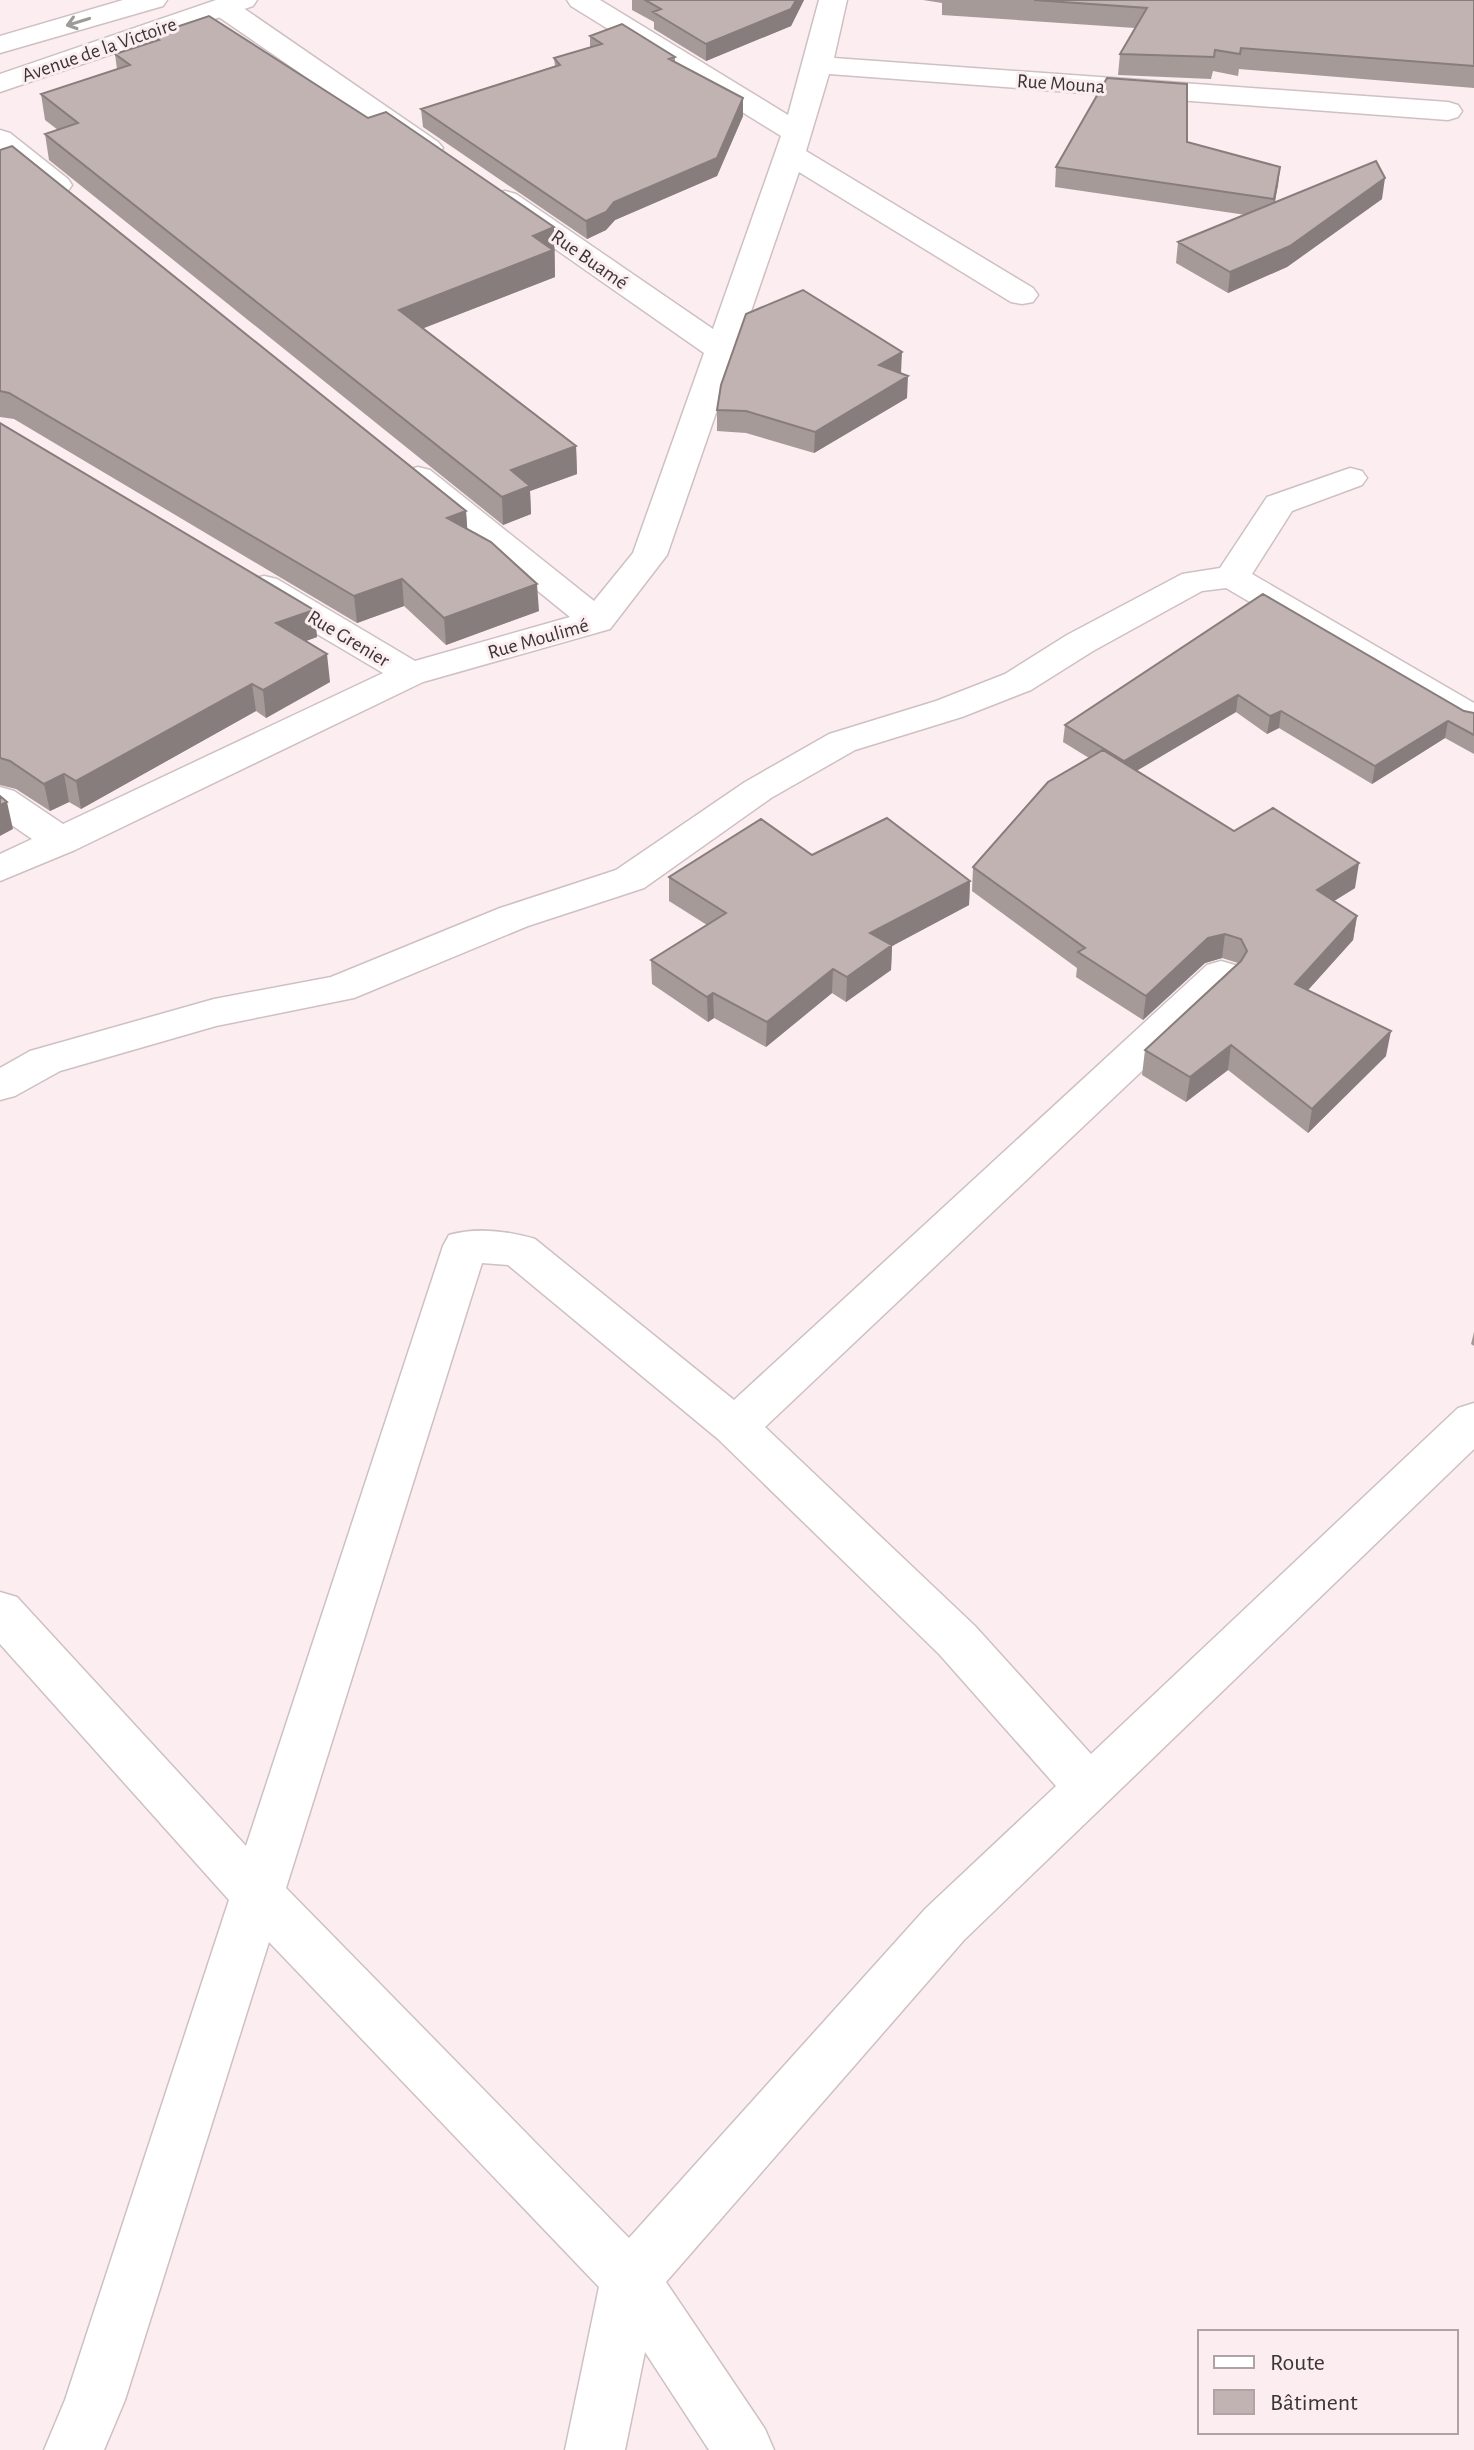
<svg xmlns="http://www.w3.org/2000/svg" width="1474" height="2450" viewBox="0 0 1474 2450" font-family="'Alegreya Sans',sans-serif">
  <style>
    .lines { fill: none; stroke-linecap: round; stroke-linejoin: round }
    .minor-casing { stroke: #cec0c3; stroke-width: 3 }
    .trunk-casing { stroke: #cec0c3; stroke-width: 3 }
    .minor { fill: #fff; fill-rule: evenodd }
    .trunk { fill: #fff; fill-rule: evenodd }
    .wall { fill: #a69a98 }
    .shaded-wall { fill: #877d7c }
    .building { fill: #c1b3b1; stroke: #877d7c; stroke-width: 2 }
    .oneway { stroke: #9d9a9a }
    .labels { text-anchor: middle; stroke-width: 6; stroke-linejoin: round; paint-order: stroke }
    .far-street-label { font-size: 20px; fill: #3b3536; stroke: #fbedf0 }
  </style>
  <rect width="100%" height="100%" fill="#fbedf0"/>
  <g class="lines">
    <!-- minor casing -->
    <g class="minor-casing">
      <path id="minor" d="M567 0H600L788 115 819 0H847L834 58 1448 102 1458 105 1462 111 1458 117 1448 120 829 74 806 151 1033 288 1038 295 1033 302 1022 304 1011 302 799 172 667 555 610 629 423 682 75 850 0 881V854L32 839 0 817V787L14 791 63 824 383 673 251 595 246 587 251 579 264 576 277 579 415 661 570 617 406 484 401 477 406 470 418 467 430 470 594 601 633 553 704 353 494 206 490 200 494 194 505 191 516 194 713 329 781 136 571 6Z
        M213 1H233L438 142 443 148 438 154 428 157 418 154 213 13 209 7Z
        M0 130 10 133 68 179 72 185 68 191C42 198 19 169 0 154Z
        M1350 468 1362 471 1367 478 1362 485 1292 511 1252 574 1474 703V729L1461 726 1226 588 1202 591 1093 651 1031 690 962 717 855 750 771 798 644 888 528 926 354 998 216 1026 60 1071 15 1096 0 1100V1068L30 1051 214 999 331 977 500 908 616 870 745 782 829 734 936 701 1005 674 1067 635 1182 574 1220 568 1267 497Z
        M1221 961 1235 965 1241 974 1235 983 765 1427 975 1626 1091 1754 1458 1408 1474 1403V1449L964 1940 666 2282 765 2429 774 2450H709L645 2352 625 2450H565L599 2287 269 1942 125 2400 104 2450H44L65 2400 229 1900 0 1644V1592L17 1597 246 1846 443 1246 449 1235C476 1227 508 1231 535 1239L734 1400 1207 965ZM482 1263 508 1265 718 1439 939 1654 1056 1786 926 1908 629 2238 286 1888Z"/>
    </g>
    <!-- trunk casing -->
    <g class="trunk-casing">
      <path id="trunk" d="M123 0H167L163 6 0 53V36Z
        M216 0H257L253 6 0 92V74Z"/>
    </g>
    <!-- minor -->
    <use href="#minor" class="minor"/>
    <!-- trunk -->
    <use href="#trunk" class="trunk"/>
  </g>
  <!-- wall -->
  <path class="wall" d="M632 0H804L791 26 706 61 654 29V22L632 10Z
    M923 0H1474V88L1239 69 1238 76 1213 71 1211 79 1118 75 1120 54 1135 28 942 15V3Z
    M152 35 368 118 554 227 555 277 423 328 576 446 577 474 530 491 531 514 503 525 49 160 45 134 58 130 45 120 41 94 117 69 115 54 153 42Z
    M590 36 675 57V62L743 98V116L717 176 615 220 606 230 587 239 423 127 421 109 555 66 554 58 590 47Z
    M1187 142 1280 167 1275 203 1382 199 1287 267 1228 293 1176 263 1178 242 1246 215 1055 187 1056 167Z
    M0 150 466 511 467 529 539 611 446 645 404 606 357 623 14 419 0 417Z
    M901 373 907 398 814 453 746 433 717 431V410Z
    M0 423 314 610 317 637 306 641 330 682 266 718 256 711 81 809 69 802 50 811 16 789 0 785Z
    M1263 594 1464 711 1474 713V754L1445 738 1372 784 1279 728 1267 734 1236 712 1137 770 1234 831 1355 888 1334 901 1357 916 1353 940 1308 990 1386 1056 1308 1133 1228 1070 1186 1102 1142 1075 1145 1050 1238 963 1222 958 1205 963 1143 1020 1076 977 1077 968 972 891 973 867 1089 758 1063 742 1065 725Z
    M812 855 970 881 969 905 892 946 891 970 846 1002 832 993 766 1047 714 1018 708 1022 652 984 651 960 707 925 669 901V877Z
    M1474 1332V1346L1471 1344Z"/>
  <!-- shaded-wall -->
  <path class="shaded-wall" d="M796 0H804L791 26 706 61V44Z
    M743 98V116L717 176 615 220 606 230 587 239 586 221 614 202Z
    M1280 167 1278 186 1271 218 1274 199Z
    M1385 178 1382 199 1287 267 1228 293 1230 272Z
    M554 227 555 277 401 337 399 310 533 236Z
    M902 352 901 373 879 365Z
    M908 376 907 398 814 453 815 432Z
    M576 446 577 474 530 491 531 514 503 525 502 497 511 470Z
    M466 511 468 538 447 518Z
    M402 579 404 606 357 623 354 596Z
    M537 584 539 611 446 645 444 618Z
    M314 610 317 637 280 650 276 623Z
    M327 654 330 682 266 718 263 690Z
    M252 684 256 711 81 809 76 781Z
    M1238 695 1236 712 1123 779 1124 761Z
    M1281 711 1279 728 1267 734 1270 716Z
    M1448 721 1445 738 1372 784 1375 766Z
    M64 774 69 802 50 811 44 784Z
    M7 802 13 829 0 836V805Z
    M1359 863 1355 888 1313 914 1317 890Z
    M970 881 969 905 892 946 891 970 846 1002 847 977 870 933Z
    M1357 916 1353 940 1291 1009 1295 984Z
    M1225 934 1222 958 1205 963 1143 1020 1146 996 1208 938Z
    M833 969 832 993 766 1047 767 1022Z
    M713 993 714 1018 708 1022 707 997Z
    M1391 1031 1386 1056 1308 1133 1312 1109Z
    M1231 1045 1228 1070 1186 1102 1190 1077Z"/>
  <!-- building -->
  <path class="building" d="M645 0H796L791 9 706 44 653 12 661 9Z
    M1034 0H1474V66L1241 48 1240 54 1215 50 1214 57 1120 54 1147 8Z
    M209 16 368 118 386 112 554 227 533 236 553 250 399 310 576 446 511 470 530 486 502 497 45 134 78 123 41 94 130 65 115 54 159 40 152 35Z
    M622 24 675 57 669 59 743 98 717 158 614 202 606 212 586 221 421 109 560 65 554 58 602 44 590 36Z
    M1107 78 1187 84V142L1280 167 1274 199 1056 167Z
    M12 146 466 511 447 518 491 542 537 584 444 618 402 579 354 596 9 393 0 391V150Z
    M1376 161 1385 178 1290 246 1230 272 1178 242Z
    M803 290 902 352 879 365 908 376 815 432 746 411 717 410 721 385 746 314Z
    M0 423 314 610 276 623 327 654 263 690 252 684 76 781 64 774 44 784 10 761 0 758Z
    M1263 594 1464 711 1474 713V735L1448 721 1375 766 1281 711 1270 716 1238 695 1124 761 1065 725Z
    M1103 750 1234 831 1273 808 1359 863 1317 890 1357 916 1295 984 1391 1031 1312 1109 1231 1045 1190 1077 1145 1050 1241 961 1247 951 1241 939 1225 934 1208 938 1146 996 1078 952 1085 948 973 867 1048 782Z
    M0 796 7 802 0 805Z
    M887 818 970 881 870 933 892 945 847 977 833 969 767 1022 713 993 707 997 651 960 726 913 669 877 761 819 812 855Z"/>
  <!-- one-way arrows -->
  <defs><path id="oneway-shaft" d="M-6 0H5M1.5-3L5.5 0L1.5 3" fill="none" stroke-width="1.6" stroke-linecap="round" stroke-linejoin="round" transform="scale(2)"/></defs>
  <use class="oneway" href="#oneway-shaft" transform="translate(78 22) rotate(163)"/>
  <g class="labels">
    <!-- far-street labels -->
    <g class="far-street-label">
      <text transform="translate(99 49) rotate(-19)" y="7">Avenue de la Victoire</text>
      <text transform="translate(1061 83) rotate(4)" y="7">Rue Mouna</text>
      <text transform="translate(590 259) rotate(35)" y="7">Rue Buamé</text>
      <text transform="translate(349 638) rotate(31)" y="7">Rue Grenier</text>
      <text transform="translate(538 638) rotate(-16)" y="7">Rue Moulimé</text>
    </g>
  </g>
  <!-- legend -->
  <rect x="1198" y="2330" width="260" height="104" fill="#fbedf0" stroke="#aea3a6" stroke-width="2"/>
  <rect x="1214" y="2356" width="40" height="12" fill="#ffffff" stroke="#aea3a6" stroke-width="2"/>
  <text x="1270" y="2370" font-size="24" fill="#3b3536">Route</text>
  <rect x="1214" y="2390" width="40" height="24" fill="#c1b3b1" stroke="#aea3a6" stroke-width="2"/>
  <text x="1270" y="2410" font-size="24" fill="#3b3536">Bâtiment</text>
</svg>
